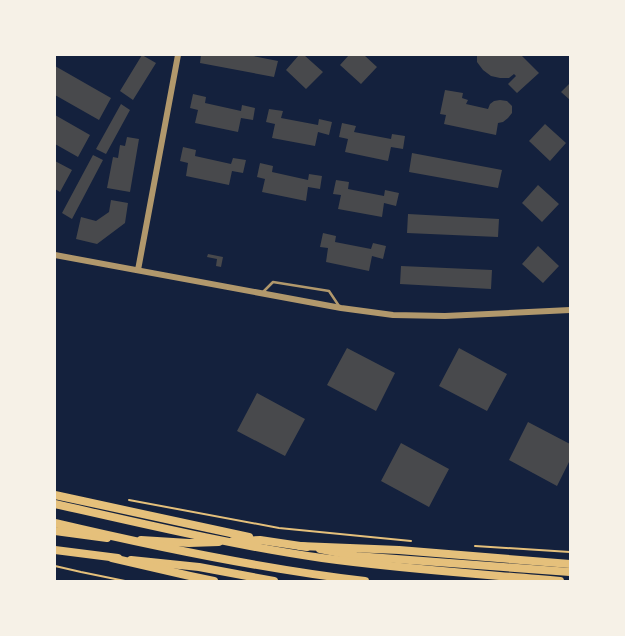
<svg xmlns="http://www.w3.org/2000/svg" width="625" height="636" viewBox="0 0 625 636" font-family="Cabin,sans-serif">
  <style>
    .building { fill: #48494c }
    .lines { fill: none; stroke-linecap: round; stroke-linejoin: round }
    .path { stroke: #e5c07b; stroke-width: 2 }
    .service { stroke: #b1986c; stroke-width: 2.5 }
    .tertiary { stroke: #b1986c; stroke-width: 6 }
    .primary { stroke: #e5c07b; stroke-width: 8 }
    .trunk { stroke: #e5c07b; stroke-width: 8 }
  </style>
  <rect width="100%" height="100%" fill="#14213d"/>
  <!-- building -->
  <path class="building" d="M142 55 156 63 133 100 120 91Z
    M201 55H248L278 61 274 77 200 63Z
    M299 55H304L323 72 306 89 286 70Z
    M349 55H364L377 67 361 84 340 65Z
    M477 55H521L539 73 517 93 508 84 516 76 514 74 509 78H500L491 76 483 70 477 62Z
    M55 66 111 98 99 120 55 95Z
    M570 83V100L561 92Z
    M445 90 463 93 462 98 468 100 466 104 488 109 490 104 494 101 500 100 507 101 512 106V113L508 118 503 122 498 123 496 135 444 124 446 115 440 114Z
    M193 94 206 97 205 103 241 111 242 105 255 108 253 120 241 118 238 132 195 123 198 110 190 108Z
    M121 104 130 110 106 154 96 149Z
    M269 109 283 111 281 118 318 125 319 119 332 122 329 135 318 132 315 146 272 138 275 124 266 122Z
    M55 115 90 135 78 157 55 144Z
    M342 123 356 126 354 132 391 139 392 134 405 136 403 149 391 147 388 161 345 152 348 139 339 137Z
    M545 124 566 143 550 161 529 141Z
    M127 137 139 139 130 192 107 188 113 157 118 158 120 145 125 146Z
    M183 147 196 150 195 156 231 164 233 158 246 160 243 173 232 171 229 185 186 176 188 163 180 161Z
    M412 153 502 170 498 188 409 172Z
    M93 155 103 160 72 219 62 213Z
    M55 161 72 170 60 192 55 189Z
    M260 163 273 166 272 172 308 180 309 174 322 176 320 189 308 187 306 201 262 192 265 179 257 177Z
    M336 180 349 182 348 189 384 196 385 190 399 193 396 206 384 203 382 217 338 209 341 195 333 194Z
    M538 185 559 204 542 222 522 203Z
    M111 200 128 203 125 223 97 244 76 239 81 217 96 221 109 212Z
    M408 214 499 219 498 237 407 233Z
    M323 233 336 236 335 242 371 249 373 243 386 246 383 259 372 256 369 271 326 262 328 248 320 247Z
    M538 246 559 266 543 283 522 264Z
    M208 254 223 257 221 267 216 266 217 259 207 257Z
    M401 266 492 270 491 289 400 284Z
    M347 348 395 373 376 411 327 385Z
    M459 348 507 374 487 411 439 386Z
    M257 393 305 419 285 456 237 431Z
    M528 422 570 444V460L557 486 509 460Z
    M401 443 449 469 429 507 381 481Z"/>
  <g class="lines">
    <!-- path -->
    <path class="path" d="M129 500 279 528 411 541
      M475 546 570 552
      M55 566 81 572 125 581"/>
    <!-- service -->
    <path class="service" d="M262 293 273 282 329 291 339 306"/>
    <!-- tertiary -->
    <path class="tertiary" d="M55 255 341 308 393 315 445 316 570 310
      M138 270 178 55"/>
    <!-- primary -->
    <path class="primary" d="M55 495 249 537
      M55 531 107 538
      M141 540 189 543 219 542
      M233 541 260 540 307 547
      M320 549 356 556 570 572
      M55 550 118 558
      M131 560 199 567 274 581"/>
    <!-- trunk -->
    <path class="trunk" d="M55 504C144 524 232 545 322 558 401 569 481 574 560 581
      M55 523C157 547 261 569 365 581
      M300 546 399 550 570 564
      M112 558 190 576 214 581"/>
  </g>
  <!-- border -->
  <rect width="625" height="636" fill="none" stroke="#f6f1e7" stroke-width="112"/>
</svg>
